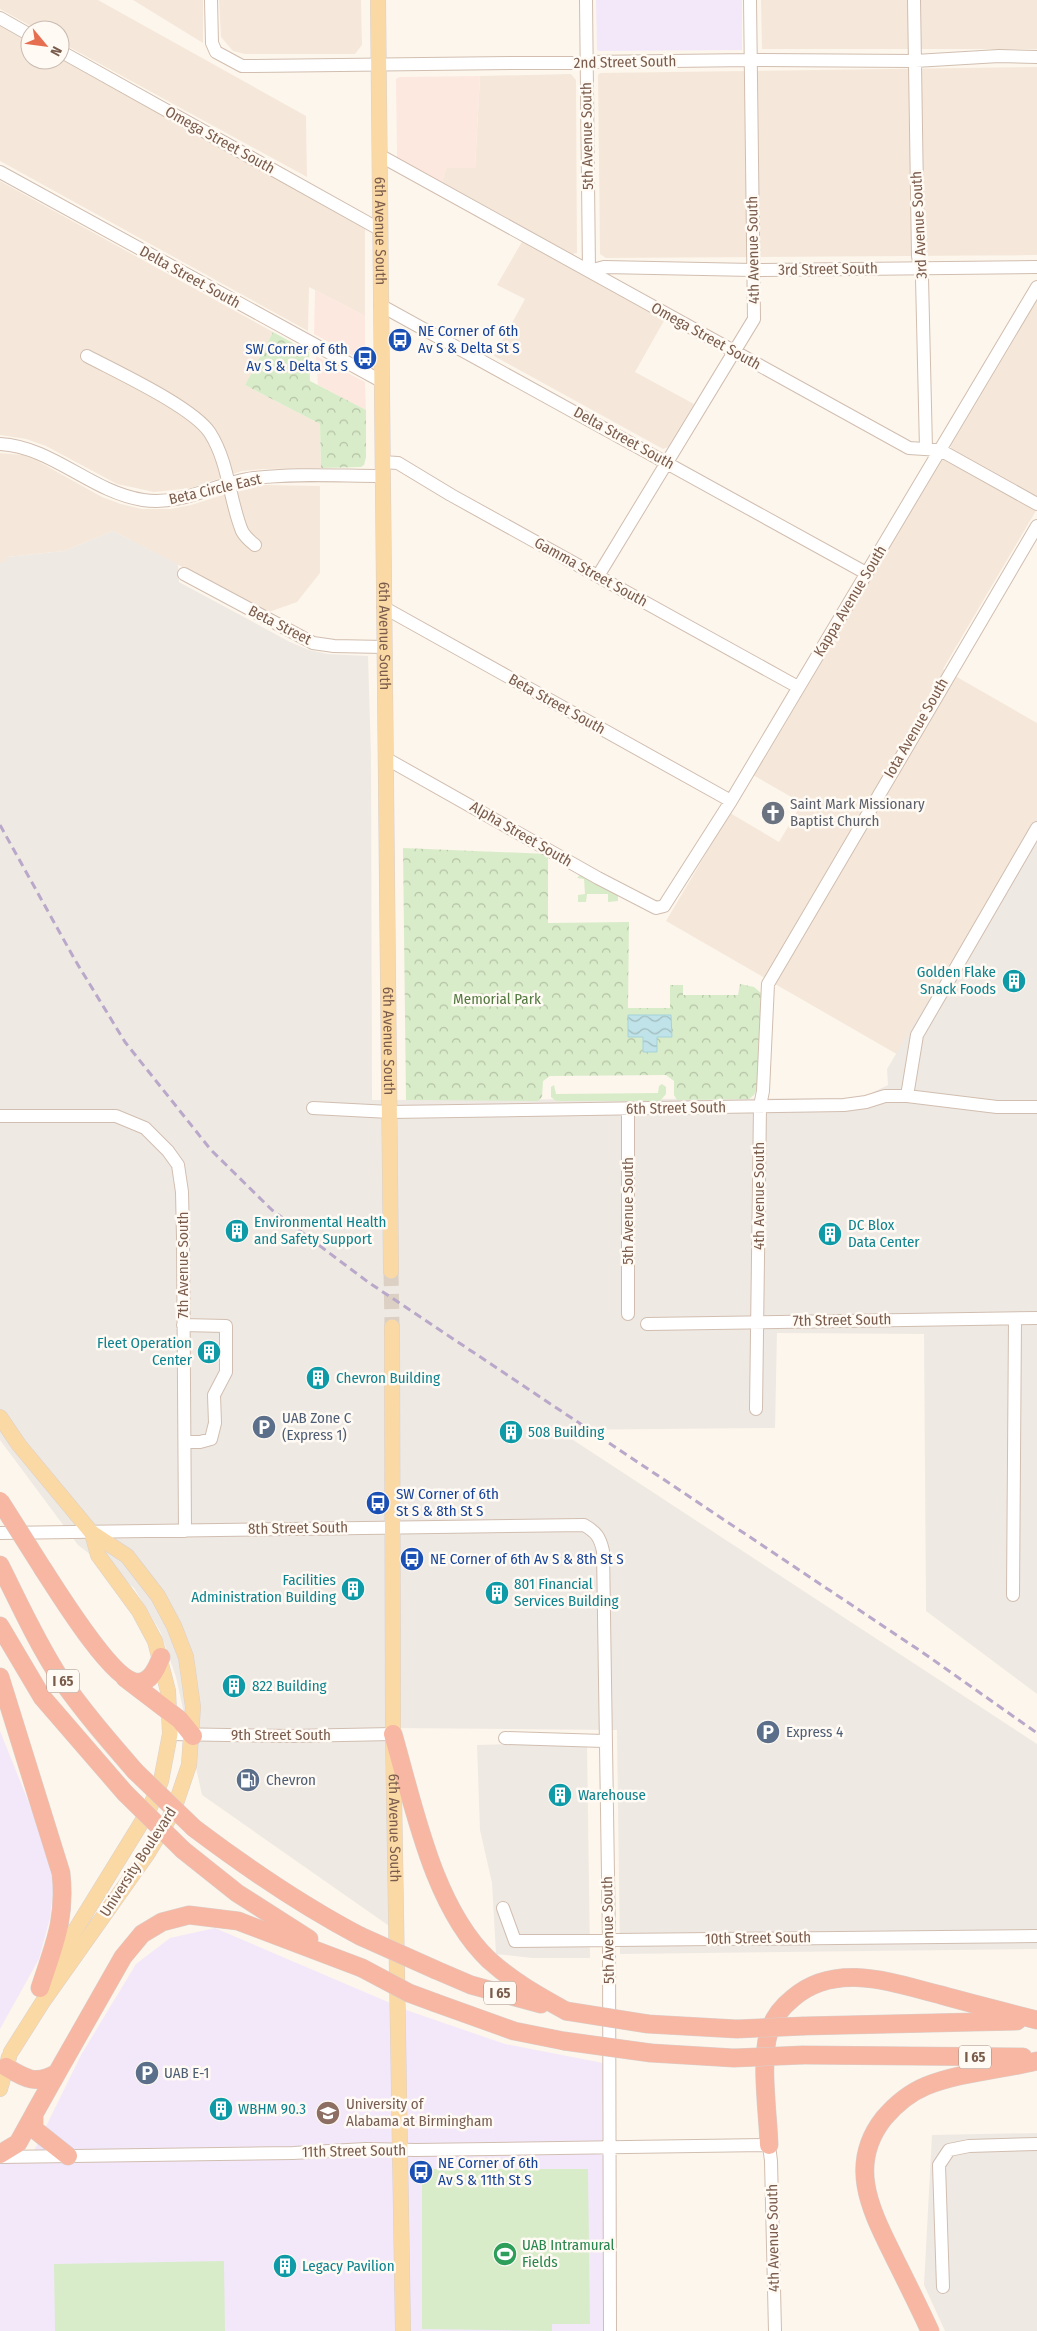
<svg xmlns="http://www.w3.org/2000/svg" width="1037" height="2331" viewBox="0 0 1037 2331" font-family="'Fira Sans Condensed',sans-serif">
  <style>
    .residential { fill: #f5e8da }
    .commercial { fill: #fde8e0 }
    .industrial { fill: #efe9e4 }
    .education { fill: #f3e8fa }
    .green { fill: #d8ecc9 }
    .forest { fill: url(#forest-crowns) }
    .water { fill: url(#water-waves); stroke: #a5d3da }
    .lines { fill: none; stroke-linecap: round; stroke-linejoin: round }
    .major-tunnel { stroke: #dcd0c4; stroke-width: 15; stroke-dasharray: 15 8; stroke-linecap: butt }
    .minor-casing { stroke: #d1beb0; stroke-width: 14 }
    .major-casing { stroke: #dad1cd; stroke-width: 16 }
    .highway-casing { stroke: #dad1cd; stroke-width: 19 }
    .minor { stroke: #fff; stroke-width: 12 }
    .major { stroke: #fbd9a5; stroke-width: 15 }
    .highway { stroke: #f7b7a3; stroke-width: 18 }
    .rail { stroke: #b9a8c9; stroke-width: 3; stroke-dasharray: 8 5; stroke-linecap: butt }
    .highway-bridge-casing { stroke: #dad1cd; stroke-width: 19; stroke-linecap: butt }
    .highway-bridge { stroke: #f7b7a3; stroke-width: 18 }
    .labels { text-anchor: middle; stroke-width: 5; stroke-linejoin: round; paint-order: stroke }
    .shield { fill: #fffaf3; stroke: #a28b7f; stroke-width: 1 }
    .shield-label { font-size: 14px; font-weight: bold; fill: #7a5c4d }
    .street-label { font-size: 15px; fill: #7a5c4d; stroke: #fffaf3 }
    .transit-label { font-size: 15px; fill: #164399; stroke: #fffaf3; text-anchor: start }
    .worship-label { font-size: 15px; fill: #5b616d; stroke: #fffaf3; text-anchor: start }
    .culture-label { font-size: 15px; fill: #0d838f; stroke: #fffaf3; text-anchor: start }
    .park-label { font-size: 15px; fill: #537a41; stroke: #fffaf3 }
    .service-label { font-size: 15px; fill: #4e5e75; stroke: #fffaf3; text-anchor: start }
    .education-label { font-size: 15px; fill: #785e54; stroke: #fffaf3; text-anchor: start }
    .leisure-label { font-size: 15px; fill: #27864d; stroke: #fffaf3; text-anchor: start }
  </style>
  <defs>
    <pattern id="forest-crowns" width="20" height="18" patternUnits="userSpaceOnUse" patternTransform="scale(1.25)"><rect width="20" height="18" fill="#d8ecc9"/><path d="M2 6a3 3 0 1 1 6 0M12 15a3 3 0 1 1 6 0" fill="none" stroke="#b4c2a5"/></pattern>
    <pattern id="water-waves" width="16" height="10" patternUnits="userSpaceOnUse" patternTransform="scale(1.25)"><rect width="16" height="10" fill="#bfe3e8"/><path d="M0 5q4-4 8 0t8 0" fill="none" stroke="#a0bbbe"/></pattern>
  </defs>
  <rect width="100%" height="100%" fill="#fdf6ec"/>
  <!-- residential -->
  <path class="residential" d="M0 0H98L306 116 307 177 60 42V30H38L0 9Z
    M133 0H203V43Z
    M219 0H361L362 45 355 54H245L233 51 221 37Z
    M761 0H1037V49H762Z
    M0 26 30 43V60L60 59 365 228V316L309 287 308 331 0 161Z
    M1037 67V255L606 258 600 254 598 75 600 73Z
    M571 74 576 80 577 253 572 254 442 182 446 168H475L480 76Z
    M0 181 273 332 245 385 320 424 321 468 263 469 242 471 191 488 154 492 117 484 46 446 26 439 0 435Z
    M523 240 665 319 635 372 694 404 668 447 663 449 494 356 525 299 497 285Z
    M1037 297V497L952 450 950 446Z
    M0 453 23 455 36 460 102 497 121 504 142 509H170L191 505 245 488 265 485 320 486V573L297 602 269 612 113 531 64 551 7 557V562H0Z
    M942 458 1037 509 943 669 1037 723V821L900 1056 666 921 730 813 779 842 802 803 753 775Z"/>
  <!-- commercial -->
  <path class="commercial" d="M480 76 475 168H446L442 182 397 157 396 79 400 77Z
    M315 290 365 316V359L361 360 314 334Z
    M316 356 365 382 366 410 318 385Z"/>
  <!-- industrial -->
  <path class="industrial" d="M113 531 178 564 179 582 290 642 309 650 328 654 368 656 371 756 372 1100 861 1098 888 1085 887 1069 1037 818V1694L926 1611 924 1334 777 1333 775 1428 558 1430 1037 1744V1949L620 1954 617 1730 387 1728 392 1928 202 1795 176 1677 160 1631 134 1588 78 1545 0 1440V562H6L7 557 64 551Z
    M587 1742 590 1958H532L496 1954 492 1883 480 1830 477 1745Z
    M1037 2133V2331H945L924 2285 932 2135Z"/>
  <!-- education -->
  <path class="education" d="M596 0H742V50L599 51 597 50Z
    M0 1731 33 1813 52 1871 53 1893 50 1918 39 1959 0 2029Z
    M215 1928 409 2011 505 2044 603 2063 608 2331H0V2163H28L81 2055 136 1964 170 1938Z"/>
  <!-- green -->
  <path class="green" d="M581 874 618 895V901L608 902V894H587L586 902H578V895L585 894 584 879 577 878Z
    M662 1084 666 1087V1094L660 1101H556L551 1097V1087L554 1085 556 1094 658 1093 659 1086Z
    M432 2169H588L590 2324H552V2331L422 2329V2184Z
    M224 2261 225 2331H55L54 2264Z"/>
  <!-- forest -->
  <path class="forest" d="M273 332 309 352 310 381 366 410V457L364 465 361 467 321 468 320 424 245 385Z
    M403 848 548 854V923L629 922 628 1008H670V985H683V995H738L740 984 754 987 761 993 758 1087 754 1095 749 1099 677 1100 674 1095V1081L666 1075 550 1076 543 1081 542 1097 538 1101 406 1100Z"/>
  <!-- water -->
  <path class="water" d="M628 1015H671L672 1037H657V1052H643V1037H628Z"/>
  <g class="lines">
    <!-- major-tunnel -->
    <path class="major-tunnel" d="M391 1271 392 1327"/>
    <!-- minor casing -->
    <g class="minor-casing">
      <path id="minor" d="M211 0 212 43 216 52 242 66H249L751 60 915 61 999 56 1037 57
        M586 0 589 271 604 267 753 270 1037 267
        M914 0 918 256 922 278 926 449
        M0 18 30 35
        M60 51 379 229
        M379 155 909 448 940 450 1037 504
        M0 172 381 381
        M380 305 866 573
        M87 356C117 372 193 407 210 433 229 463 229 499 242 531 245 537 250 541 255 545
        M0 444C53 447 91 492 143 500 183 506 215 483 254 478 296 473 340 476 382 476
        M382 462 398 463 451 495 798 687
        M184 574 313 643 334 646 384 647
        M598 576 754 319 750 0
        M383 607 731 801
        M387 759 598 878 656 908 664 906 731 801 1037 287
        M907 1096 917 1035 1037 828
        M313 1108 390 1112 844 1105 866 1102 885 1096H907L997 1107H1037
        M628 1109V1314
        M0 1116H116L145 1128 168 1151 178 1165 182 1192 183 1237 185 1531
        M647 1324 1037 1318
        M183 1325 226 1326V1372L214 1395 215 1423 211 1439 200 1442H185
        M756 1409 760 1106 763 1091 768 984 1037 526
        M0 1533 584 1525C596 1532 600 1537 603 1551L609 1940 610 2331
        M1013 1595 1015 1319
        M170 1734 292 1736 393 1734
        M505 1738 604 1741
        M503 1908 515 1941 1037 1936
        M0 2157 293 2153 366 2149 416 2150 769 2145 771 2161 775 2331
        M943 2287 939 2165 949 2150 969 2146 1037 2144"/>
    </g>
    <!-- major casing -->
    <g class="major-casing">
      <g id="major">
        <path id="s1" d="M378 0 391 1271"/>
        <path id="s2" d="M392 1327 393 1734 403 2331"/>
        <path d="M0 1417 19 1445 92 1533 127 1556 158 1596 174 1626 186 1657 193 1707 189 1765 173 1812 146 1856 42 2003 11 2052"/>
        <path d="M50 1971 148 1812 161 1781 170 1734 168 1691 155 1641 139 1611 98 1555 92 1533"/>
        <path d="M0 2089 9 2057"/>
      </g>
    </g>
    <!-- highway casing -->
    <g class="highway-casing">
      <path id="highway" d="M0 1565C19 1603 37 1643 60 1678 83 1711 109 1741 135 1771
        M43 1569C58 1592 110 1677 135 1682 150 1685 157 1668 161 1657
        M0 1626 42 1697 125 1793
        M0 1677 61 1873C66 1920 54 1945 40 1988
        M125 1678 180 1720 193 1736
        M393 1734C414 1806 433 1907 489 1960 512 1981 539 1996 566 2011
        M194 1828C247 1868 301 1905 360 1936
        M183 1850 237 1893 309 1939
        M436 1970 471 1985 541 2004
        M436 2003 514 2031 564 2041
        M648 2024 737 2029
        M804 2026 1017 2021
        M651 2053 734 2058
        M803 2055 1023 2057
        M6 2067C26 2079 36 2085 57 2073L123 1957 142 1934 162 1922 189 1915 238 1921 362 1968
        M57 2073 34 2114V2129L68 2156
        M769 2145C768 2113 760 2061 769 2032 773 2018 783 2006 793 1998 836 1961 893 1983 941 1995 973 2004 1005 2012 1037 2020
        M0 2154 18 2143 34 2114
        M930 2331C919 2307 907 2283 895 2259 872 2212 846 2166 884 2118 896 2104 909 2093 926 2086 961 2072 1001 2070 1037 2061"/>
    </g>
    <!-- minor -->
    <use href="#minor" class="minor"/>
    <!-- major -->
    <use href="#major" class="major"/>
    <!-- highway -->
    <use href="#highway" class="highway"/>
    <!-- rail -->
    <path class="rail" d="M0 825 75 960 125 1042 211 1150 272 1210 368 1282 922 1652 1037 1733"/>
    <!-- highway-bridge casing -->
    <g class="highway-bridge-casing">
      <path id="highway-bridge" d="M0 1501 43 1569
        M135 1771 194 1828
        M125 1793 183 1850
        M360 1936 436 1970
        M362 1968 409 1993 436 2003
        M566 2011 648 2024
        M737 2029 804 2026
        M564 2041 651 2053
        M734 2058 803 2055"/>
    </g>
    <!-- highway-bridge -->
    <use href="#highway-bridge" class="highway-bridge"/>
  </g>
  <!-- icons -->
  <defs>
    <g id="bus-disc" transform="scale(1.25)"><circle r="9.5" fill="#1a4fb4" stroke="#fffaf3"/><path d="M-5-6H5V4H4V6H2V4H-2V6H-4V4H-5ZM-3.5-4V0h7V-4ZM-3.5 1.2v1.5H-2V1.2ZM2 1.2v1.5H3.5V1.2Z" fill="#fff"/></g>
    <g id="church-disc" transform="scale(1.25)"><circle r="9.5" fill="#6b7280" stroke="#fffaf3"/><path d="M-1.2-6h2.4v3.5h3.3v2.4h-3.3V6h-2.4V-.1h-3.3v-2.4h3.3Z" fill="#fff"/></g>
    <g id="building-disc" transform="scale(1.25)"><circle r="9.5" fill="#0f9aa8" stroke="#fffaf3"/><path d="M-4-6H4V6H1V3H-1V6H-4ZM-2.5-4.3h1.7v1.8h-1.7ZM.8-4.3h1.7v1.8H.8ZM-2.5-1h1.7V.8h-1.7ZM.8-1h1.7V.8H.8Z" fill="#fff"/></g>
    <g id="parking-disc" transform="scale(1.25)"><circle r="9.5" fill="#5c6f8a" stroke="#fffaf3"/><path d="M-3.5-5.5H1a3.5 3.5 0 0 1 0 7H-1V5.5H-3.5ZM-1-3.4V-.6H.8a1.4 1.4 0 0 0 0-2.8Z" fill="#fff"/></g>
    <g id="fuel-disc" transform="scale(1.25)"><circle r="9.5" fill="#5c6f8a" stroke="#fffaf3"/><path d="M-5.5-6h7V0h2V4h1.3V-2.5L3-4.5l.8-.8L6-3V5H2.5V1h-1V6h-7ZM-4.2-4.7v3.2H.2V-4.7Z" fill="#fff"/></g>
    <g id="university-disc" transform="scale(1.25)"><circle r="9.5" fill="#8d6e63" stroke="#fffaf3"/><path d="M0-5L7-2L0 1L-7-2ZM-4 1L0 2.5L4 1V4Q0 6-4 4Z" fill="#fff"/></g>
    <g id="stadium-disc" transform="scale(1.25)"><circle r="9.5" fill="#2e9e5b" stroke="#fffaf3"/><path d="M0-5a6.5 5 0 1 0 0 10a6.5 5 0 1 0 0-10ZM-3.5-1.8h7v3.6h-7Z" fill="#fff"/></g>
  </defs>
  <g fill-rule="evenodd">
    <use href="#bus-disc" x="400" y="340"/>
    <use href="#bus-disc" x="365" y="358"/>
    <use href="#church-disc" x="773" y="813"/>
    <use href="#building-disc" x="1014" y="981"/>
    <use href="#building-disc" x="237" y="1231"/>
    <use href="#building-disc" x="830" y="1234"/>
    <use href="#building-disc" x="209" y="1352"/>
    <use href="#building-disc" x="318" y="1378"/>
    <use href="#parking-disc" x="264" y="1427"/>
    <use href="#building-disc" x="511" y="1432"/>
    <use href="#bus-disc" x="378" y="1503"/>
    <use href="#bus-disc" x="412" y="1559"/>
    <use href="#building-disc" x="353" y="1589"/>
    <use href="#building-disc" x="497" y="1593"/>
    <use href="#building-disc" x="234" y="1686"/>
    <use href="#parking-disc" x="768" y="1732"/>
    <use href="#fuel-disc" x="248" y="1780"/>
    <use href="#building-disc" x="560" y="1795"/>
    <use href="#parking-disc" x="147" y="2073"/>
    <use href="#building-disc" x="221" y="2109"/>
    <use href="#university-disc" x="328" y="2113"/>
    <use href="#bus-disc" x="421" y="2172"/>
    <use href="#stadium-disc" x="505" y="2254"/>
    <use href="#building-disc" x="285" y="2266"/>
  </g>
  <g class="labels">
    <!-- shield labels -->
    <g class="shield">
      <rect x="47" y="1669.5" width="32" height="23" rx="4"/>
      <rect x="484" y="1981.5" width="32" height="23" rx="4"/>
      <rect x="959" y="2045.5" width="32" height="23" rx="4"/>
    </g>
    <g class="shield-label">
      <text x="63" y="1686">I 65</text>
      <text x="500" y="1998">I 65</text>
      <text x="975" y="2062">I 65</text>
    </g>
    <!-- street labels -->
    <g class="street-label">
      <text transform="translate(625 62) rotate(-1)" y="5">2nd Street South</text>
      <text transform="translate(587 136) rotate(-91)" y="5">5th Avenue South</text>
      <text transform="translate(220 140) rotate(29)" y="5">Omega Street South</text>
      <text transform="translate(919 225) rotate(-93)" y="5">3rd Avenue South</text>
      <text dy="5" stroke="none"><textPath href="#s1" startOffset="231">6th Avenue South</textPath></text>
      <text transform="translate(753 250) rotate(-91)" y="5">4th Avenue South</text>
      <text transform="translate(828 269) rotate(-1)" y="5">3rd Street South</text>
      <text transform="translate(190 277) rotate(29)" y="5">Delta Street South</text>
      <text transform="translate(706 336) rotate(29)" y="5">Omega Street South</text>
      <text transform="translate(624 438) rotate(29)" y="5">Delta Street South</text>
      <text transform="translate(215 489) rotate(-13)" y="5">Beta Circle East</text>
      <text transform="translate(591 572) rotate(29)" y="5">Gamma Street South</text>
      <text transform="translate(850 601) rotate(-59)" y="5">Kappa Avenue South</text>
      <text transform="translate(280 625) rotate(27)" y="5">Beta Street</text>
      <text dy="5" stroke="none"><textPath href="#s1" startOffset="636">6th Avenue South</textPath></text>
      <text transform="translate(557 704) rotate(29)" y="5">Beta Street South</text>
      <text transform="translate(916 728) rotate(-60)" y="5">Iota Avenue South</text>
      <text transform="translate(521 834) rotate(30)" y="5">Alpha Street South</text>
      <text dy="5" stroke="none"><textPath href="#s1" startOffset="1041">6th Avenue South</textPath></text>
      <text transform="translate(676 1108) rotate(-1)" y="5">6th Street South</text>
      <text transform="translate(759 1196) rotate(-90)" y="5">4th Avenue South</text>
      <text transform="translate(628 1211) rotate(-90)" y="5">5th Avenue South</text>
      <text transform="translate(183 1265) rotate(-90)" y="5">7th Avenue South</text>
      <text transform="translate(842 1320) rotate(-1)" y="5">7th Street South</text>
      <text transform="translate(298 1528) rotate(-1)" y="5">8th Street South</text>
      <text x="281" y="1740">9th Street South</text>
      <text dy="5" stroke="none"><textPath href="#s2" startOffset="501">6th Avenue South</textPath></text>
      <text transform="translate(138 1862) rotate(-57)" y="5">University Boulevard</text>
      <text transform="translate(608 1930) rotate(-91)" y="5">5th Avenue South</text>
      <text transform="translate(758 1938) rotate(-1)" y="5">10th Street South</text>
      <text transform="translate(354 2151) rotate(-1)" y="5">11th Street South</text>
      <text transform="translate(773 2238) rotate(-91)" y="5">4th Avenue South</text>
    </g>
    <!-- transit labels -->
    <g class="transit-label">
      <text x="418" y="336">NE Corner of 6th<tspan x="418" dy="17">Av S &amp; Delta St S</tspan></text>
      <text x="348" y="354" text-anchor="end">SW Corner of 6th<tspan x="348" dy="17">Av S &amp; Delta St S</tspan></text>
      <text x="396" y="1499">SW Corner of 6th<tspan x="396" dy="17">St S &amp; 8th St S</tspan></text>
      <text x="430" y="1564">NE Corner of 6th Av S &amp; 8th St S</text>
      <text x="438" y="2168">NE Corner of 6th<tspan x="438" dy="17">Av S &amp; 11th St S</tspan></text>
    </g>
    <!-- worship labels -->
    <g class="worship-label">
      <text x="790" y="809">Saint Mark Missionary<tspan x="790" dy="17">Baptist Church</tspan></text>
    </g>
    <!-- culture labels -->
    <g class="culture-label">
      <text x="996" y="977" text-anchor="end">Golden Flake<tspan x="996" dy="17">Snack Foods</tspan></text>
      <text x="254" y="1227">Environmental Health<tspan x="254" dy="17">and Safety Support</tspan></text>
      <text x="848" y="1230">DC Blox<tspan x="848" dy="17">Data Center</tspan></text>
      <text x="192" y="1348" text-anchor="end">Fleet Operation<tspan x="192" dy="17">Center</tspan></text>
      <text x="336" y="1383">Chevron Building</text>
      <text x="528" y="1437">508 Building</text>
      <text x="336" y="1585" text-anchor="end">Facilities<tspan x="336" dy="17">Administration Building</tspan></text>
      <text x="514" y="1589">801 Financial<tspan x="514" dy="17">Services Building</tspan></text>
      <text x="252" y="1691">822 Building</text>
      <text x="578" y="1800">Warehouse</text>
      <text x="238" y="2114">WBHM 90.3</text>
      <text x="302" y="2271">Legacy Pavilion</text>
    </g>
    <!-- park labels -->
    <g class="park-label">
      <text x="497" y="1004">Memorial Park</text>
    </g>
    <!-- service labels -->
    <g class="service-label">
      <text x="282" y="1423">UAB Zone C<tspan x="282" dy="17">(Express 1)</tspan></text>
      <text x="786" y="1737">Express 4</text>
      <text x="266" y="1785">Chevron</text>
      <text x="164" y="2078">UAB E-1</text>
    </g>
    <!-- education labels -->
    <g class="education-label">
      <text x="346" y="2109">University of<tspan x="346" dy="17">Alabama at Birmingham</tspan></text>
    </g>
    <!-- leisure labels -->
    <g class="leisure-label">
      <text x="522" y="2250">UAB Intramural<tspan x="522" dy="17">Fields</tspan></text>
    </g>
  </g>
  <!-- north arrow -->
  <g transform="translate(45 45) rotate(119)"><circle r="24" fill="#fffaf3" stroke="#cabbb1"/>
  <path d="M0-4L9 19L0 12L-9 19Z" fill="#e76f51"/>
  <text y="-8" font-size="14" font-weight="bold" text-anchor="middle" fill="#7a5c4d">N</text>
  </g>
</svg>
